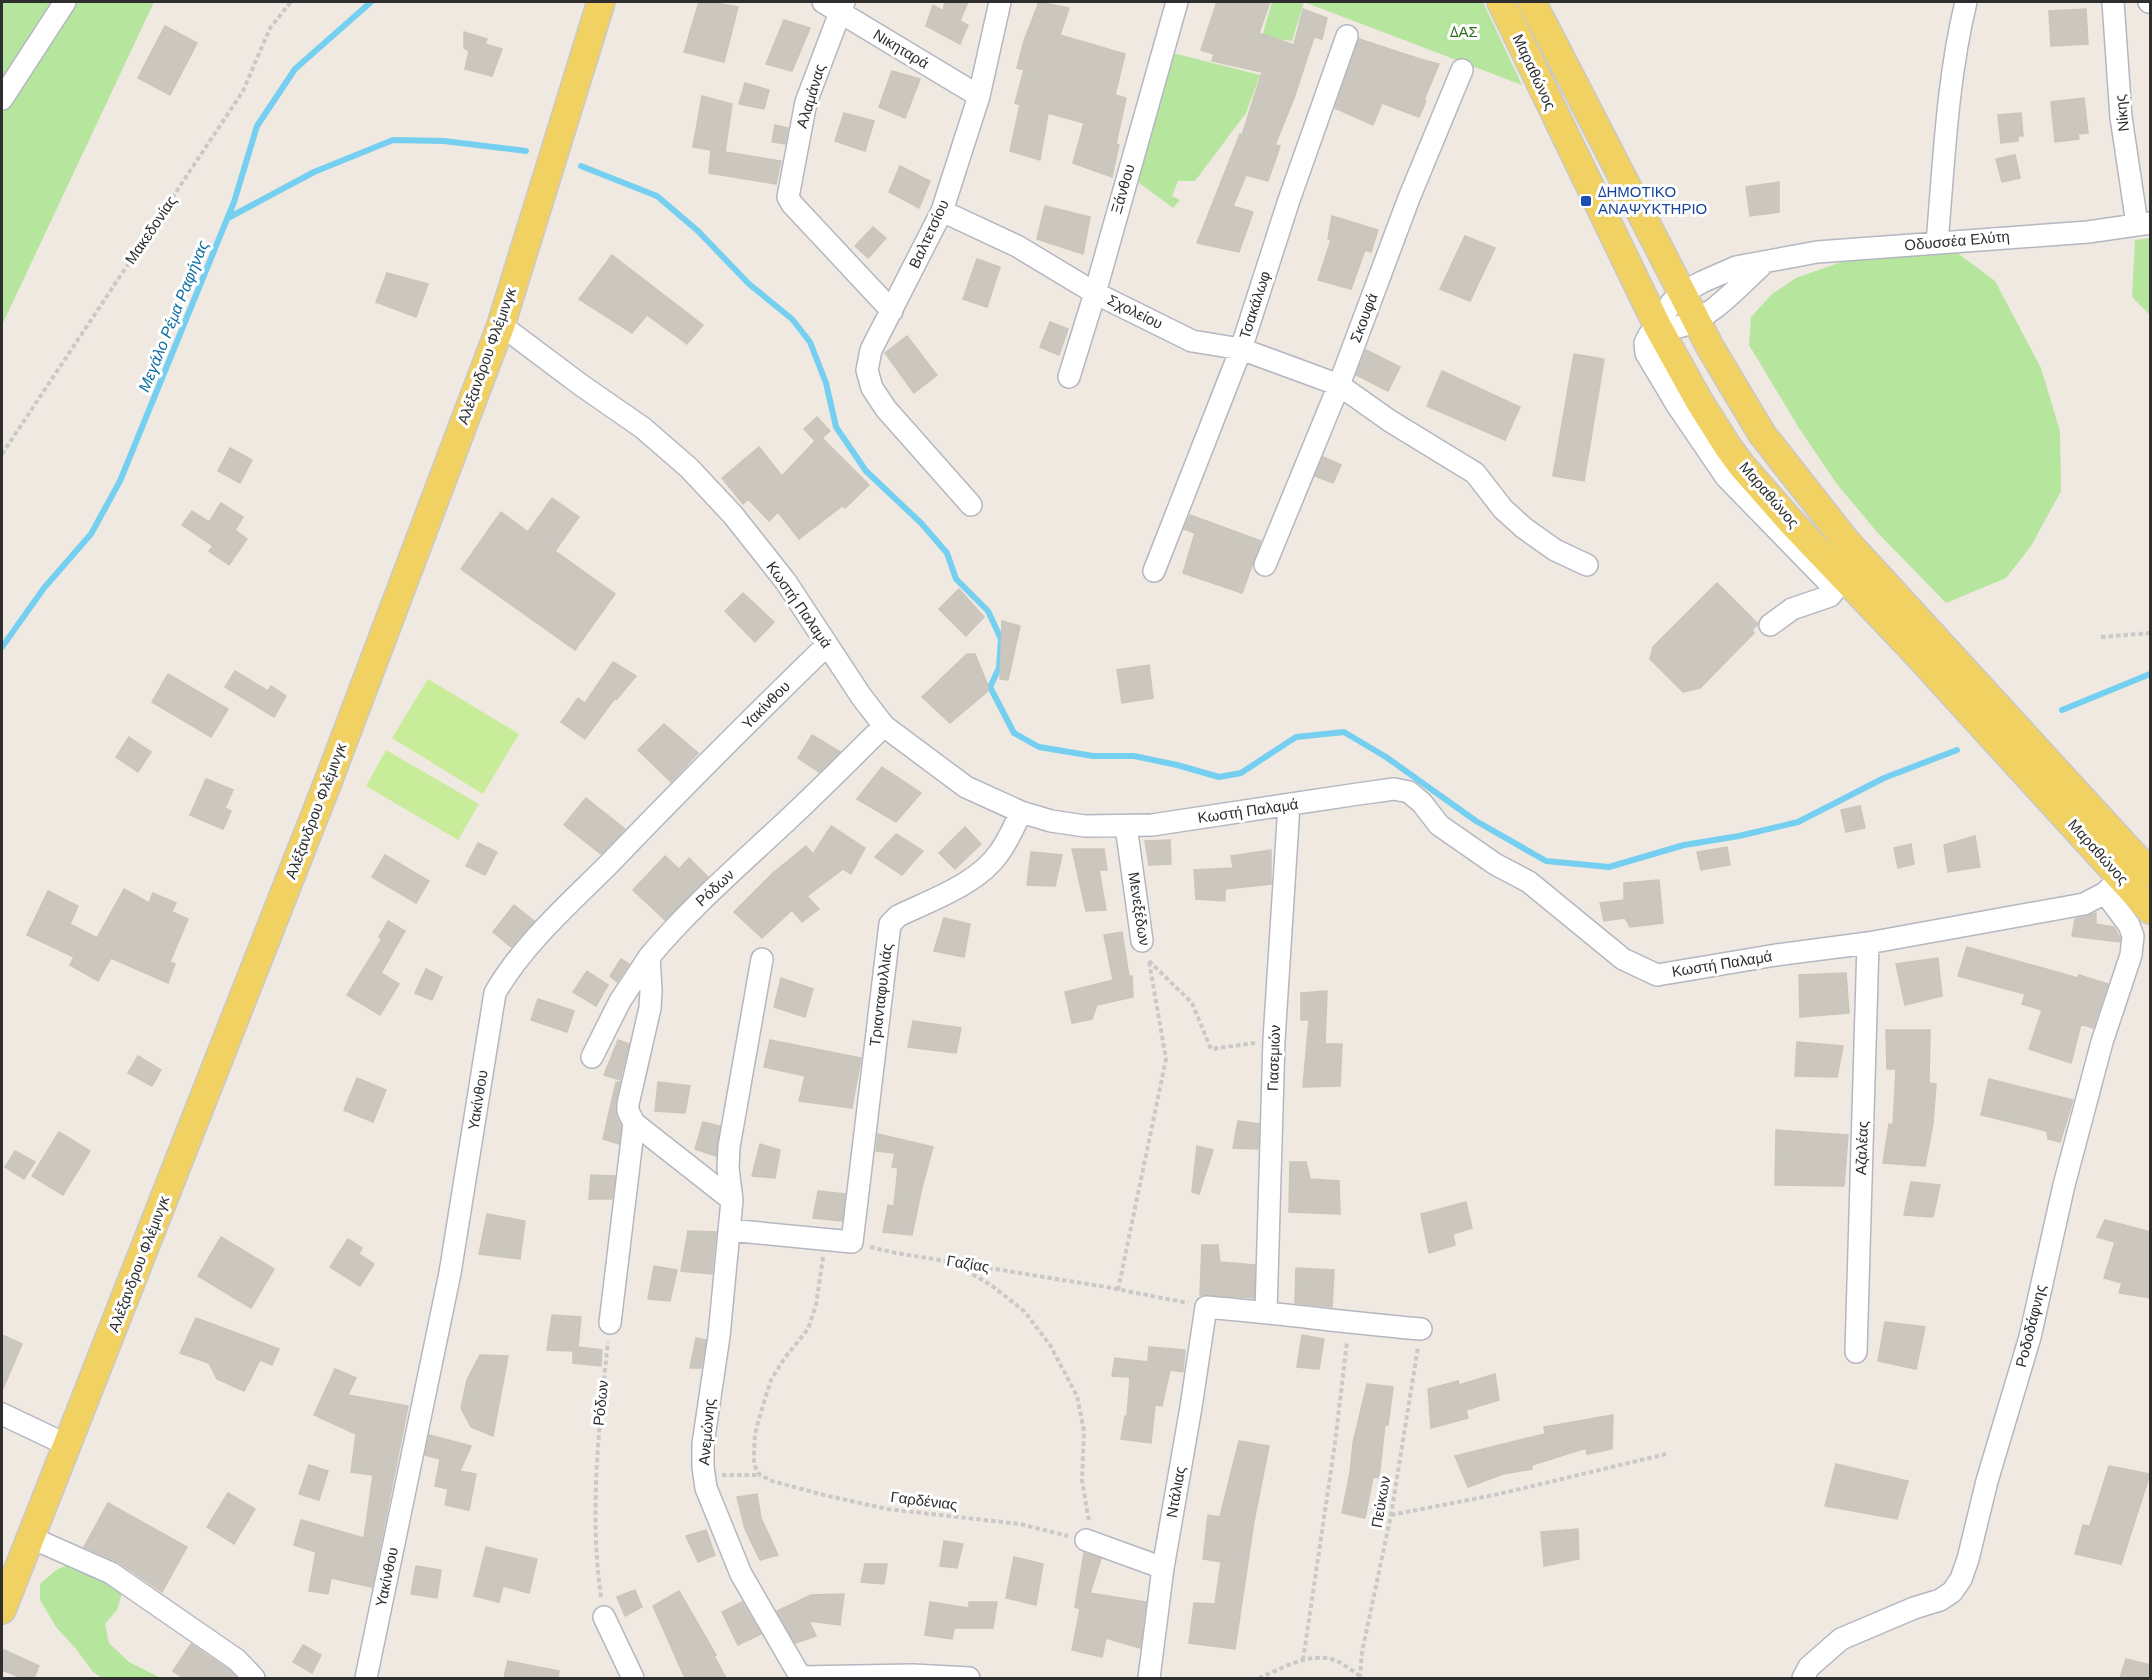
<svg xmlns="http://www.w3.org/2000/svg" width="2152" height="1680" viewBox="0 0 2152 1680" font-family="'PT Sans',sans-serif">
  <style>
    .green { fill: #b6e59e }
    .pitch { fill: #c9ec9a }
    .lines { fill: none; stroke-linecap: round; stroke-linejoin: round }
    .stream { stroke: #75cff0; stroke-width: 6 }
    .building { fill: #cbc7bf; stroke: #cbc5ba; stroke-width: 1.5 }
    .minor-casing { stroke: #b4b7c1; stroke-width: 24 }
    .major-casing { stroke: #c9c9c9; stroke-width: 30 }
    .path { stroke: #c9c9c9; stroke-width: 4; stroke-dasharray: 4.5 3; stroke-linecap: butt }
    .minor { stroke: #fff; stroke-width: 21 }
    .major { stroke: #f2d163; stroke-width: 27 }
    .transit-dot { fill: #1a4fb4; stroke: #fff; stroke-width: 2 }
    .labels { text-anchor: middle; stroke-width: 6; stroke-linejoin: round; paint-order: stroke }
    .park-label { font-size: 15px; fill: #2c6e1b; stroke: #fff }
    .street-label { font-size: 15px; fill: #2e2e2e; stroke: #fff }
    .transit-label { font-size: 15px; fill: #164399; stroke: #fff; text-anchor: start }
    .water-label { font-size: 16px; font-style: italic; fill: #0d6fa3; stroke: #fff }
  </style>
  <rect width="100%" height="100%" fill="#efe9e1"/>
  <!-- green -->
  <path class="green" d="M2 2H154L2 325Z
    M1272 2H1483L1522 85 1304 2 1292 41 1262 37Z
    M1169 52 1260 75 1246 113 1195 181H1178L1172 196 1180 200 1173 208 1134 179Z
    M2150 238V315L2132 297 2135 240Z
    M1952 249 1995 281 2041 368 2060 431 2061 491 2031 546 2006 578 1946 603 1877 532 1836 483 1799 428 1749 345 1751 317 1772 294 1796 278 1855 257Z
    M72 1563 97 1575 122 1593 117 1610 105 1624 109 1643 129 1662 161 1678H102L92 1671 77 1650 56 1627 40 1600V1584L56 1570Z"/>
  <!-- pitch -->
  <path class="pitch" d="M428 679 519 734 483 794 392 738Z
    M386 750 479 804 458 840 366 786Z"/>
  <g class="lines">
    <!-- stream -->
    <path class="stream" d="M581 166 657 196 698 231 749 284 792 319 810 342 826 383 836 427 866 471 921 523 947 553 956 579 988 611 1001 639 999 668 990 687 1014 733 1039 747 1093 756H1134L1177 765 1219 777 1241 773 1296 737 1344 732 1386 757 1476 821 1546 861 1609 867 1684 845 1739 836 1798 822 1884 778 1957 750
      M228 218 314 172 393 140 444 141 526 151
      M2 647 44 588 91 534 120 481 234 202 257 126 295 69 371 2
      M2062 710 2150 674"/>
  </g>
  <!-- building -->
  <path class="building" d="M699 2H711L738 7 724 62 684 52Z
    M945 2H968L960 21 968 25 960 44 926 26 933 5 943 11Z
    M1039 2 1069 8 1060 35 1125 54 1115 95 1126 98 1116 144 1119 145 1112 177 1073 163 1084 123 1048 113 1040 160 1010 151 1020 105 1015 103 1024 70 1017 68 1024 41Z
    M1217 2H1270L1259 33 1294 45 1303 9 1327 18 1322 39 1314 37 1294 98 1275 145 1280 146 1268 181 1246 175 1233 206 1253 212 1239 252 1197 243 1240 134 1242 135 1262 72 1212 61 1214 54 1201 50Z
    M2086 9 2088 44 2051 46 2049 11Z
    M784 20 810 28 792 71 766 64Z
    M165 26 197 43 170 95 138 78Z
    M464 32 487 39 485 44 502 49 492 76 465 69 469 51 464 48Z
    M1359 39 1420 59 1439 64 1424 100 1426 101 1419 117 1382 103 1373 125 1335 108Z
    M892 71 920 79 905 118 879 107Z
    M745 83 769 90 764 109 739 104Z
    M702 96 732 104 725 152 781 161 776 184 709 173 711 150 693 147Z
    M2084 98 2088 133 2078 134 2079 139 2055 142 2051 102Z
    M844 113 874 121 865 151 835 141Z
    M2021 113 2023 136H2018V141L2001 143 1998 115Z
    M775 125 788 128 785 144 772 142Z
    M2015 155 2020 178 2002 182 1996 159Z
    M900 166 930 181 919 208 889 192Z
    M1779 182V212L1750 216 1746 187Z
    M1045 206 1090 217 1083 254 1037 239Z
    M1332 216 1378 230 1371 252 1365 250 1351 289 1318 280 1331 240 1328 239Z
    M873 227 886 238 868 258 855 246Z
    M1465 236 1495 248 1470 301 1440 289Z
    M612 255 703 325 687 344 647 315 632 333 579 299Z
    M977 259 1000 267 987 307 963 299Z
    M387 273 428 284 416 317 376 302Z
    M1050 322 1068 329 1059 355 1040 347Z
    M907 336 937 375 914 393 885 353Z
    M1366 350 1400 367 1388 391 1356 375Z
    M1574 354 1604 359 1584 481 1553 476Z
    M1442 371 1520 407 1505 440 1427 406Z
    M817 417 830 431 822 438 869 485 845 508 842 506 799 539 778 512 769 521 748 499 743 504 722 478 759 447 782 476 815 441 804 429Z
    M230 448 252 460 240 483 218 471Z
    M1323 457 1341 465 1333 483 1315 476Z
    M552 498 579 517 555 551 615 594 575 650 461 569 501 512 528 532Z
    M221 503 243 517 235 530 247 539 229 565 209 551 213 546 182 525 192 511 209 522Z
    M1190 515 1261 541 1242 593 1183 573 1195 533 1184 529Z
    M1717 583 1758 624 1752 630 1754 633 1700 688 1683 692 1650 659 1653 647Z
    M959 589 984 617 966 636 939 609Z
    M743 593 774 622 755 642 725 611Z
    M1002 621 1020 626 1008 680 1000 679Z
    M967 654H975L988 686V691L950 723 922 697Z
    M613 662 636 676 617 699 615 698 585 739 561 722 578 698 585 703Z
    M1149 665 1153 698 1122 703 1117 670Z
    M235 671 268 691 271 686 286 696 274 717 225 687Z
    M168 674 228 709 211 737 152 702Z
    M664 724 698 753 671 782 638 750Z
    M812 735 840 752 819 772 798 758Z
    M129 737 151 752 138 772 116 757Z
    M882 767 921 793 896 822 857 799Z
    M206 779 233 790 225 808 231 811 223 829 190 815Z
    M586 798 625 829 601 854 564 825Z
    M1860 806 1865 828 1846 832 1841 810Z
    M831 826 865 848 851 874 843 869 807 896 819 909 802 922 792 910 762 938 734 912 773 873 806 846 813 854Z
    M965 827 981 844 955 869 939 853Z
    M896 834 923 851 902 875 875 857Z
    M1975 836 1980 867 1948 872 1944 845Z
    M1170 840 1171 864 1149 865 1145 841Z
    M478 843 497 852 485 875 466 866Z
    M1911 844 1914 864 1898 868 1894 848Z
    M1727 847 1730 865 1701 870 1697 852Z
    M1072 849H1104L1107 870H1099L1106 910 1086 911Z
    M1271 850V884L1225 889V901L1196 899 1194 870 1233 868 1231 856Z
    M1031 852 1062 855 1055 886 1027 885Z
    M385 855 429 881 416 903 372 877Z
    M665 856 679 869 689 858 708 877 665 920 633 890Z
    M1659 880 1663 923 1630 927 1625 918 1604 921 1600 903 1624 900V883Z
    M124 889 149 903 153 893 176 903 172 912 188 919 170 962 175 964 168 983 111 958 98 981 70 965 74 957 27 935 48 891 78 906 70 924 97 938Z
    M514 905 534 921 511 947 493 932Z
    M2096 913V924L2114 927 2120 938V942L2072 936 2075 919Z
    M944 918 970 924 964 957 934 951Z
    M388 921 405 931 381 973 399 984 380 1015 347 995 382 939 379 937Z
    M1122 932 1129 976H1132L1133 997 1097 1005 1092 1019 1072 1023 1065 992 1113 980 1104 935Z
    M1967 947 2078 978 2079 975 2108 984 2093 1028 2081 1024 2071 1063 2029 1049 2042 1010 2022 1004 2025 994 1958 976Z
    M1938 958 1942 996 1905 1005 1896 964Z
    M621 959 629 964 617 982 610 976Z
    M426 969 442 977 432 1000 415 993Z
    M587 971 608 985 596 1006 573 992Z
    M1846 973 1849 1013 1800 1017 1799 975Z
    M781 978 813 989 805 1017 774 1007Z
    M1327 991 1325 1044H1342L1340 1086 1303 1087 1309 1020H1301V993Z
    M538 999 574 1011 567 1032 531 1020Z
    M913 1021 961 1028 956 1053 908 1047Z
    M1886 1030H1930L1929 1083 1936 1084 1933 1123 1925 1166 1883 1163 1889 1124 1893 1125 1896 1069H1887Z
    M618 1040 629 1044 620 1080 604 1075Z
    M770 1040 861 1058 852 1108 799 1101 805 1076 764 1067Z
    M1797 1042 1843 1046 1837 1077 1795 1076Z
    M138 1056 161 1070 152 1086 128 1073Z
    M357 1078 386 1090 373 1122 344 1110Z
    M1989 1079 2073 1100 2060 1142 2048 1139 2047 1131 1981 1115Z
    M616 1082H620L615 1104 616 1116 621 1125 619 1144 603 1139Z
    M658 1082 690 1086 685 1113 655 1111Z
    M1238 1121 1259 1124 1258 1149 1233 1148Z
    M703 1122 720 1126 716 1156 695 1149Z
    M1776 1130 1848 1135 1844 1186 1775 1185Z
    M59 1132 90 1151 63 1195 32 1176Z
    M878 1134 933 1147 922 1187 912 1235 883 1232 888 1205 894 1206 898 1168 892 1167 895 1153 876 1151Z
    M760 1144 780 1150 775 1178 752 1176Z
    M1197 1146 1213 1150 1199 1194 1192 1192Z
    M15 1151 35 1162 24 1179 5 1167Z
    M1290 1162H1306L1310 1179 1339 1181 1340 1214 1289 1212Z
    M591 1175 615 1176 612 1199H589Z
    M1911 1182 1940 1185 1933 1217 1904 1215Z
    M818 1191 845 1194 842 1221 813 1218Z
    M1466 1202 1472 1228 1453 1234 1455 1245 1429 1253 1421 1214Z
    M487 1214 525 1221 520 1259 479 1254Z
    M2105 1220 2151 1232V1298L2119 1293 2122 1283 2104 1278 2115 1242 2097 1237Z
    M688 1231 716 1232 712 1274 681 1271Z
    M221 1237 274 1269 251 1308 198 1276Z
    M348 1239 362 1248 359 1254 374 1264 360 1286 330 1267Z
    M1202 1245H1218L1220 1262 1255 1265 1254 1298 1200 1295Z
    M654 1266 677 1270 670 1301 648 1299Z
    M1296 1268 1334 1270 1332 1307 1295 1303Z
    M552 1315 581 1317 578 1347 602 1350 601 1366 573 1363V1351L547 1350Z
    M196 1318 279 1349 272 1365 260 1360 244 1391 217 1379 209 1363 180 1353Z
    M1885 1322 1925 1327 1916 1369 1878 1361Z
    M2 1335 22 1344 2 1391Z
    M1302 1335 1324 1339 1319 1369 1297 1367Z
    M696 1338 706 1340 701 1368H690Z
    M1149 1347 1185 1350 1183 1372 1170 1370 1162 1406 1155 1405 1151 1443 1121 1439 1125 1416H1127L1130 1377 1112 1376 1115 1358 1148 1362Z
    M480 1355 508 1356 493 1436 471 1427 461 1408 467 1380Z
    M335 1369 356 1378 348 1395 408 1406 372 1587 331 1578 328 1594 309 1591 316 1552 294 1545 301 1520 364 1538 373 1475 351 1472 356 1434 314 1415Z
    M1495 1374 1499 1400 1466 1410 1468 1418 1431 1428 1428 1389 1458 1381 1459 1385Z
    M1367 1384 1393 1387 1388 1425H1385L1379 1478 1373 1477 1365 1518 1342 1513 1350 1473 1353 1443Z
    M1613 1415 1612 1449 1587 1454 1586 1448 1532 1465V1469L1503 1474 1468 1487 1455 1456 1545 1434 1544 1427Z
    M429 1435 471 1446 460 1471 476 1474 469 1510 445 1505 448 1489 435 1486 440 1459 425 1455Z
    M1239 1441 1269 1446 1254 1521 1235 1649 1189 1643 1194 1603 1215 1604 1221 1562 1203 1559 1208 1515 1220 1517Z
    M1836 1464 1908 1481 1897 1519 1825 1506Z
    M309 1465 328 1471 319 1500 299 1494Z
    M2109 1466 2150 1474 2121 1564 2075 1554 2083 1525 2090 1526Z
    M228 1493 255 1509 234 1544 207 1527Z
    M757 1494 761 1518 778 1555 760 1560 745 1529 737 1497Z
    M108 1503 187 1547 162 1592 118 1562 84 1547Z
    M1578 1529 1579 1559 1544 1566 1541 1532Z
    M706 1530 715 1555 698 1562 686 1536Z
    M944 1541 963 1544 957 1568 940 1566Z
    M486 1547 537 1559 529 1593 503 1586 499 1602 474 1596Z
    M1084 1553 1101 1559 1090 1593 1146 1602 1140 1648 1106 1638 1102 1657 1072 1650 1080 1609 1075 1607Z
    M1014 1557 1043 1564 1036 1605 1006 1598Z
    M865 1564H887L884 1584 861 1582Z
    M416 1566 441 1570 437 1598 411 1594Z
    M635 1590 642 1607 625 1616 617 1597Z
    M679 1591 716 1655 714 1656 726 1678H685L653 1606Z
    M844 1594 840 1625 809 1621 816 1636 795 1643 777 1611 811 1595Z
    M742 1602 761 1634 738 1645 722 1612Z
    M930 1602 969 1608V1602H997L993 1628H954L952 1639 925 1635Z
    M191 1644 229 1670 237 1678H183L173 1671Z
    M303 1645 321 1655 312 1673 293 1662Z
    M2 1649 39 1666 34 1678H22L2 1670Z
    M2126 1659 2151 1665V1678H2120Z
    M508 1661 559 1671 558 1678H504Z"/>
  <g class="lines">
    <!-- minor casing -->
    <g class="minor-casing">
      <path id="minor" d="M823 2 979 96
        M844 2 806 102 788 197 792 204 892 311
        M2113 2 2121 117 2137 224
        M2149 2H2150
        M2 99 65 2
        M942 211 1017 246 1095 293 1192 341 1241 349 1339 385 1390 421 1475 473 1503 509 1524 528 1555 550 1587 565
        M1937 243C1944 162 1947 80 1966 2
        M501 325 581 385 643 428 689 468 733 515 786 582 861 696 884 726 966 787 1021 812 1051 821 1085 826 1152 825 1358 794 1394 789 1409 792 1422 803 1439 825 1495 864 1529 882 1623 959 1657 975 1776 955 1868 943 2084 904 2105 893 2121 877
        M1658 327C1666 327 1674 328 1682 326 1710 319 1742 283 1764 263
        M1069 377 1095 293 1177 2
        M971 505 886 409 872 388 867 370 871 350 942 211 979 96 1000 2
        M1265 565 1339 385 1409 198 1462 70
        M1154 571 1241 349 1289 200 1347 36
        M1770 625 1792 609 1830 596 1834 591 1833 587 1726 477 1677 405 1646 353 1645 343 1649 335 1658 327 1671 303 1682 293 1702 282 1736 267 1817 252 2088 232 2150 223
        M1126 826 1142 941
        M762 959 729 1147 728 1168 732 1200 719 1336 703 1444V1467L706 1488 741 1574 801 1678
        M592 1057 620 1001 649 957
        M732 1200 634 1123 628 1111V1104L650 1008 651 991 649 957C688 910 734 870 779 828 815 795 849 760 884 726
        M729 1230 852 1242 890 924 898 916C931 900 978 884 999 853 1008 841 1014 827 1021 812
        M1266 1312 1274 1040 1289 805
        M610 1323 634 1123
        M1856 1352 1868 943
        M2 1414 67 1445
        M32 1538 111 1573 237 1660 254 1678
        M1086 1540 1163 1568
        M604 1617 633 1678
        M800 1677 913 1675 969 1678
        M366 1678 450 1273 495 993C523 944 569 904 609 864 680 790 753 717 827 645
        M1149 1678 1163 1568 1191 1407 1206 1307C1278 1313 1349 1323 1421 1329
        M1803 1678 1809 1667 1841 1639 1914 1608 1940 1600 1952 1592 1961 1579 1968 1559 1987 1481 2030 1337 2064 1185 2102 1042 2131 955 2133 936 2129 925 2105 893"/>
    </g>
    <!-- major casing -->
    <g class="major-casing">
      <path id="major" d="M1501 2 1658 327 1699 401 1728 447 1742 466 1793 524 1914 651 2150 910
        M1532 2 1710 347 1762 434 1846 541 2150 873
        M2 1610 328 782 501 325 601 2"/>
    </g>
    <!-- path -->
    <path class="path" d="M2 454 243 91 270 28 291 2
      M2101 637 2150 633
      M1149 961 1192 1003 1211 1049 1255 1043
      M870 1247 896 1253 1106 1287 1188 1303
      M823 1257 816 1305 808 1329 784 1359 771 1380 763 1405 755 1434 754 1451V1465L760 1475 772 1481 824 1495 887 1509 1020 1524 1068 1536
      M953 1263 991 1285 1024 1311 1050 1345 1077 1396 1084 1431 1082 1480 1089 1522
      M1118 1290 1166 1059 1149 961
      M722 1475H760
      M1391 1515 1499 1494 1666 1454
      M601 1597C589 1513 599 1426 608 1342
      M1303 1660 1335 1443 1347 1342
      M1259 1678C1281 1669 1307 1653 1331 1659 1342 1662 1351 1670 1360 1676
      M1360 1678 1362 1652 1391 1515 1418 1347"/>
    <!-- minor -->
    <use href="#minor" class="minor"/>
    <!-- major -->
    <use href="#major" class="major"/>
  </g>
  <!-- markers -->
  <rect class="transit-dot" x="1580" y="195" width="12" height="12" rx="3"/>
  <g class="labels">
    <!-- park labels -->
    <g class="park-label">
      <text x="1464" y="37">ΔΑΣ</text>
    </g>
    <!-- street labels -->
    <g class="street-label">
      <text transform="translate(901 49) rotate(31)" y="5">Νικηταρά</text>
      <text transform="translate(1534 72) rotate(65)" y="5">Μαραθώνος</text>
      <text transform="translate(811 96) rotate(-73)" y="5">Αλαμάνας</text>
      <text transform="translate(2122 113) rotate(-96)" y="5">Νίκης</text>
      <text transform="translate(1123 189) rotate(-74)" y="5">Ξάνθου</text>
      <text transform="translate(151 230) rotate(-56)" y="5">Μακεδονίας</text>
      <text transform="translate(929 234) rotate(-65)" y="5">Βαλτετσίου</text>
      <text transform="translate(1957 241) rotate(-5)" y="5">Οδυσσέα Ελύτη</text>
      <text transform="translate(1255 305) rotate(-72)" y="5">Τσακάλωφ</text>
      <text transform="translate(1135 312) rotate(26)" y="5">Σχολείου</text>
      <text transform="translate(1364 318) rotate(-69)" y="5">Σκουφά</text>
      <text transform="translate(487 356) rotate(-70)" y="5">Αλέξανδρου Φλέμινγκ</text>
      <text transform="translate(1769 495) rotate(49)" y="5">Μαραθώνος</text>
      <text transform="translate(799 605) rotate(55)" y="5">Κωστή Παλαμά</text>
      <text transform="translate(766 705) rotate(-45)" y="5">Υακίνθου</text>
      <text transform="translate(316 811) rotate(-69)" y="5">Αλέξανδρου Φλέμινγκ</text>
      <text transform="translate(1248 811) rotate(-8)" y="5">Κωστή Παλαμά</text>
      <text transform="translate(2098 852) rotate(48)" y="5">Μαραθώνος</text>
      <text transform="translate(715 888) rotate(-43)" y="5">Ρόδων</text>
      <text transform="translate(1139 909) rotate(81)" y="5">Μενεξέδων</text>
      <text transform="translate(1722 964) rotate(-9)" y="5">Κωστή Παλαμά</text>
      <text transform="translate(881 995) rotate(-83)" y="5">Τριανταφυλλιάς</text>
      <text transform="translate(1274 1058) rotate(-88)" y="5">Γιασεμιών</text>
      <text transform="translate(478 1100) rotate(-81)" y="5">Υακίνθου</text>
      <text transform="translate(1862 1148) rotate(-88)" y="5">Αζαλέας</text>
      <text transform="translate(139 1264) rotate(-69)" y="5">Αλέξανδρου Φλέμινγκ</text>
      <text transform="translate(968 1264) rotate(9)" y="5">Γαζίας</text>
      <text transform="translate(2031 1326) rotate(-76)" y="5">Ροδοδάφνης</text>
      <text transform="translate(601 1403) rotate(-84)" y="5">Ρόδων</text>
      <text transform="translate(707 1432) rotate(-85)" y="5">Ανεμώνης</text>
      <text transform="translate(1176 1492) rotate(-80)" y="5">Ντάλιας</text>
      <text transform="translate(924 1501) rotate(7)" y="5">Γαρδένιας</text>
      <text transform="translate(1381 1502) rotate(-80)" y="5">Πεύκων</text>
      <text transform="translate(387 1577) rotate(-78)" y="5">Υακίνθου</text>
    </g>
    <!-- transit labels -->
    <g class="transit-label">
      <text x="1598" y="197">ΔΗΜΟΤΙΚΟ<tspan x="1598" dy="17">ΑΝΑΨΥΚΤΗΡΙΟ</tspan></text>
    </g>
    <!-- water labels -->
    <g class="water-label">
      <text transform="translate(173 316) rotate(-68)" y="6">Μεγάλο Ρέμα Ραφήνας</text>
    </g>
  </g>
  <!-- border -->
  <rect width="2152" height="1680" fill="none" stroke="#2e2e2e" stroke-width="6"/>
</svg>
